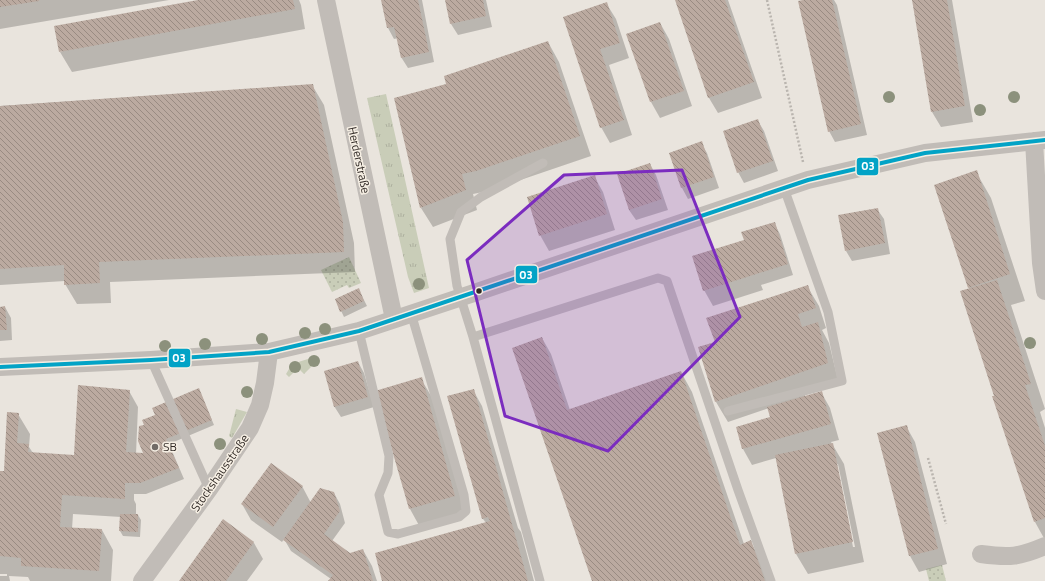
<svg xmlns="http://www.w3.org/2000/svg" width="1045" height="581" viewBox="0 0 1045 581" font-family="'Titillium Web',sans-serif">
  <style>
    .grass { fill: url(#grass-tufts) }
    .park { fill: url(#park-dots) }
    .shadow { fill: #0003; fill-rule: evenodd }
    .building { fill: url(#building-back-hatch) }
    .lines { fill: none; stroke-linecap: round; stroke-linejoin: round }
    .path { stroke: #bab5af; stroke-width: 2.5; stroke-dasharray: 2 2; stroke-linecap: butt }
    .service { stroke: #c1bcb7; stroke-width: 9 }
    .minor { stroke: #c1bcb7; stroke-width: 18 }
    .bus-1-casing { stroke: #f6efe4; stroke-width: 7 }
    .bus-1 { stroke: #02a3c6; stroke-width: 4 }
    .tree { fill: #8c917c }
    .marked { fill: #7b2cbf; fill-opacity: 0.2; stroke: #7b2cbf; stroke-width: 3; stroke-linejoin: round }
    .bus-dot { fill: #312a26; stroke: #f6efe4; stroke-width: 1.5 }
    .poi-dot { fill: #716b66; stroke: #f6efe4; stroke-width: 1.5 }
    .labels { text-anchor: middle; stroke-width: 3; stroke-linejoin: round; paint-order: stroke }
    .street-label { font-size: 12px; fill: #312a26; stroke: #f6efe4 }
    .poi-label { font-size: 12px; fill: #312a26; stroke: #f6efe4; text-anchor: start }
    .line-badge { stroke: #f6efe4; stroke-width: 1.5 }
    .badge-label { font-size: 11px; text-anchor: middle; font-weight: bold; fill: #fff }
  </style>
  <defs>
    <pattern id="grass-tufts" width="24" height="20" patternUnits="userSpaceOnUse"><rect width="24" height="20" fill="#c9cdb8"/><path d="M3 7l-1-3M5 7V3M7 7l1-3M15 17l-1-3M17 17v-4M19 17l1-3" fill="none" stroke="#adb09e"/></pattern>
    <pattern id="park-dots" width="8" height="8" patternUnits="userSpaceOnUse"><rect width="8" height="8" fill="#c9cdb8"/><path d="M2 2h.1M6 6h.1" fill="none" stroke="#adb09e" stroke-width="1.8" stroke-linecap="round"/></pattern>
    <pattern id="building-back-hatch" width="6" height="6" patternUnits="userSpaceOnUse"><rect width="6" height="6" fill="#bbaaa0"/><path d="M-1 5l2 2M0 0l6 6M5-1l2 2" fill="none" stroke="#998b82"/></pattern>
  </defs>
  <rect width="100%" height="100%" fill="#e9e4dd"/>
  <!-- grass -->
  <path class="grass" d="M386 94 429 288 414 293 408 277 367 98Z
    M311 358 313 365 304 374 298 368 289 377 286 374 292 364Z
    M236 409 247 412 232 438 229 436Z"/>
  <!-- park -->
  <path class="park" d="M349 257 361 283 349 288 347 285 332 292 321 270Z
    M942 565 946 581H929L926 569Z"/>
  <!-- shadow -->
  <path class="shadow" d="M0 0H169L0 29Z
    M204 0H299L301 5 305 29 72 72 60 52Z
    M382 0H422L434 62 408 68 401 57 398 38 394 39 388 28Z
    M446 0H486L492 27 458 35 451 24Z
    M678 0H728L762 98 718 113 709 98 676 1Z
    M808 0H834L837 5 867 135 835 142 829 131Z
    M913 0H952L973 122 941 127 932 112Z
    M606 3 616 19 629 58 609 65 632 135 610 143 601 127 565 17Z
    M660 23 669 39 692 106 660 118 651 102 628 34Z
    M548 42 559 62 591 156 488 191 473 194 477 210 433 227 421 208Z
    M312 85 324 105 354 243 355 272 110 282 111 303 77 304 65 284V281L0 285V106Z
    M758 121 764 131 778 171 744 183 738 172Z
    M701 143 707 153 719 188 688 199 682 188 670 153Z
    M650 164 656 175 668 210 636 220 629 210Z
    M976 172 991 198 1025 301 1011 305 1045 409 1040 412 1045 428V540L1035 522 995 397 969 288Z
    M594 176 603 192 615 230 549 251 540 235Z
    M877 209 884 219 890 254 852 261 846 251Z
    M774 223 780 234 793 275 761 285 763 290 713 306 704 290 745 240Z
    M807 286 819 306 826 328 822 330 829 343 839 384 805 395V397L821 392 830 408 839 440 831 442 844 464 864 562 808 574 796 554 776 458 752 465 743 449 737 427 772 418 769 408 728 422 716 402 699 348 716 343ZM836 464H838L855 547H853Z
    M361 294 367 306 344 317 336 300Z
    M5 307 11 318 12 340 0 341V308Z
    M542 338 551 354 570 410 681 372 692 392 744 544 750 541 762 561 769 581H593Z
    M358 362 364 373 374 407 341 417 334 406Z
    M421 379 433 399 466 516 421 529 410 509Z
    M473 390 482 406 518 528 521 532 534 581H383L486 523 483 519 449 397Z
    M129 391 138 407 136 454H144L146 426 201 394 214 425 169 444 184 479 146 494H134V500L136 504V515H138L141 520 140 537 123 536 120 531 121 517 73 514 72 529 102 530 113 550 111 581H30L28 577 9 576 10 581H0V576H7V574H0V472H5L18 414 30 434 29 447 33 453 74 459Z
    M906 426 915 442 947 564 919 572 910 556 879 434Z
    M302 486 311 503 334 493 340 504 345 523 332 541 350 554 363 550 372 566 377 581H329L331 579 291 551 284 539 282 542 251 520 242 504Z
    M223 520 254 543 263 559 247 581H180Z"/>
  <!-- building -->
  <path class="building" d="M0 0H39V1L0 7Z
    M198 0H293L295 9 59 52 54 26Z
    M381 0H418L429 52 401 58 394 27 387 28Z
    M445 0H483L486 16 450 24Z
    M675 0H725L754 82 708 98Z
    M803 0H832L861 124 828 132 798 1Z
    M912 0H947L965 106 931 112Z
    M607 2 620 43 600 49 624 120 600 128 563 17Z
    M660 22 684 91 650 102 626 34Z
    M548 41 580 136 476 171 462 174 466 190 420 208 394 98 446 84 444 76Z
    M313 84 343 222 344 252 99 262 100 283 64 285V265L0 269V106Z
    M758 119 773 161 737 173 723 131Z
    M702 141 714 177 681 188 669 153Z
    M650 163 662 199 629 210 617 174Z
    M977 170 1010 274 968 288 934 185Z
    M595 175 607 214 539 236 527 197Z
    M878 208 885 243 845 251 838 215Z
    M775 222 788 264 703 291 692 256 744 240 741 232Z
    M997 280 1031 384 1025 385 1045 446V518L1034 522 992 396H994L960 291Z
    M808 285 816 308 798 314 802 327 818 322 828 363 715 402 698 347 715 342 706 318Z
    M359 288 364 301 340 312 335 299Z
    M5 306 7 330H0V307Z
    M542 337 567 410 681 371 740 545 751 540 765 581H592L512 348Z
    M358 361 368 397 334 407 324 371Z
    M422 377 455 496 409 509 375 391Z
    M78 385 130 390 126 452 143 453 138 441 139 426 144 425 142 420 155 415 152 408 199 388 212 420 166 439 179 468 140 483H125V499L62 495 60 527 102 529 99 571 21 566V558L0 556V471H4L7 412 19 413 17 443 29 444 28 452 74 455Z
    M474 389 528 581H382L375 553 490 521 488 517 482 519 447 396Z
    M822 391 831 424 742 449 736 427 770 417 767 407Z
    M907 425 938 549 909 556 877 433Z
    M833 443 853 542 795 554 775 455Z
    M271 463 303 486 273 527 241 504Z
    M320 488 334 492 340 511 324 534 350 553 363 549 373 581H328L333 575 283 540Z
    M120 514H138V532L119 531Z
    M223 519 254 542 226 581H179Z"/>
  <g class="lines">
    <!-- path -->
    <path class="path" d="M767 0 803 162
      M928 458 946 524"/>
    <!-- service -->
    <path class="service" d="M359 331 389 456 388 473 379 495 388 532 398 534 459 517 466 511 464 495 411 313
      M473 337 658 278 667 281 738 490 771 581
      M151 360 209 489
      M728 411 842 381 828 312 784 188
      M540 581 473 337 457 286 450 239 461 212 481 197 543 163"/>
    <!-- minor -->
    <path class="minor" d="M326 0 394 319
      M1034 141 1041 263 1045 291
      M0 367 151 360 269 352 359 331 477 292 808 180 925 153 1045 140
      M981 554C1010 558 1019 557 1045 546
      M142 581 209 489 250 428 260 405 265 383 269 352"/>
    <!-- bus-1 casing -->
    <g class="bus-1-casing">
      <path id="bus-1" d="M0 367 151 360 269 352 359 331 808 180 925 153 1045 140"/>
    </g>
    <!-- bus-1 -->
    <use href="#bus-1" class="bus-1"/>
  </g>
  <!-- trees -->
  <g class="tree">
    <circle cx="889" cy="97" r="6"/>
    <circle cx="1014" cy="97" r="6"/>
    <circle cx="980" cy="110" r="6"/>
    <circle cx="419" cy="284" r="6"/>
    <circle cx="325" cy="329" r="6"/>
    <circle cx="305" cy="333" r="6"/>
    <circle cx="262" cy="339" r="6"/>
    <circle cx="1030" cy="343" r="6"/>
    <circle cx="205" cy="344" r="6"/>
    <circle cx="165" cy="346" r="6"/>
    <circle cx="314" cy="361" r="6"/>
    <circle cx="295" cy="367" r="6"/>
    <circle cx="247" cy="392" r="6"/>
    <circle cx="220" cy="444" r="6"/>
  </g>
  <!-- marked area -->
  <path class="marked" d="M682 170 740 317 608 451 505 416 467 260 564 175Z"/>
  <!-- markers -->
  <circle class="bus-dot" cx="479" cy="291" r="3.5"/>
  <circle class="poi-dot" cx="155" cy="447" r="4"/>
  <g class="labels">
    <!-- street labels -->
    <g class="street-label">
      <text transform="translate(359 160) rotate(78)" y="4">Herderstraße</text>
      <text transform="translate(220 473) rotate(-55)" y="4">Stockshausstraße</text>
    </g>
    <!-- poi labels -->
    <g class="poi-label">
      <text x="163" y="451">SB</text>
    </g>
  </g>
  <g class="line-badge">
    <rect x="856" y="157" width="23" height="19" rx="4" fill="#02a3c6"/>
    <rect x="515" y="265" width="23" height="19" rx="4" fill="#02a3c6"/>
    <rect x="168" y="348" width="23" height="20" rx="4" fill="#02a3c6"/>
  </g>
  <g class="badge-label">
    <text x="868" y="170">O3</text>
    <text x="526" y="279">O3</text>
    <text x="179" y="362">O3</text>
  </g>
</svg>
